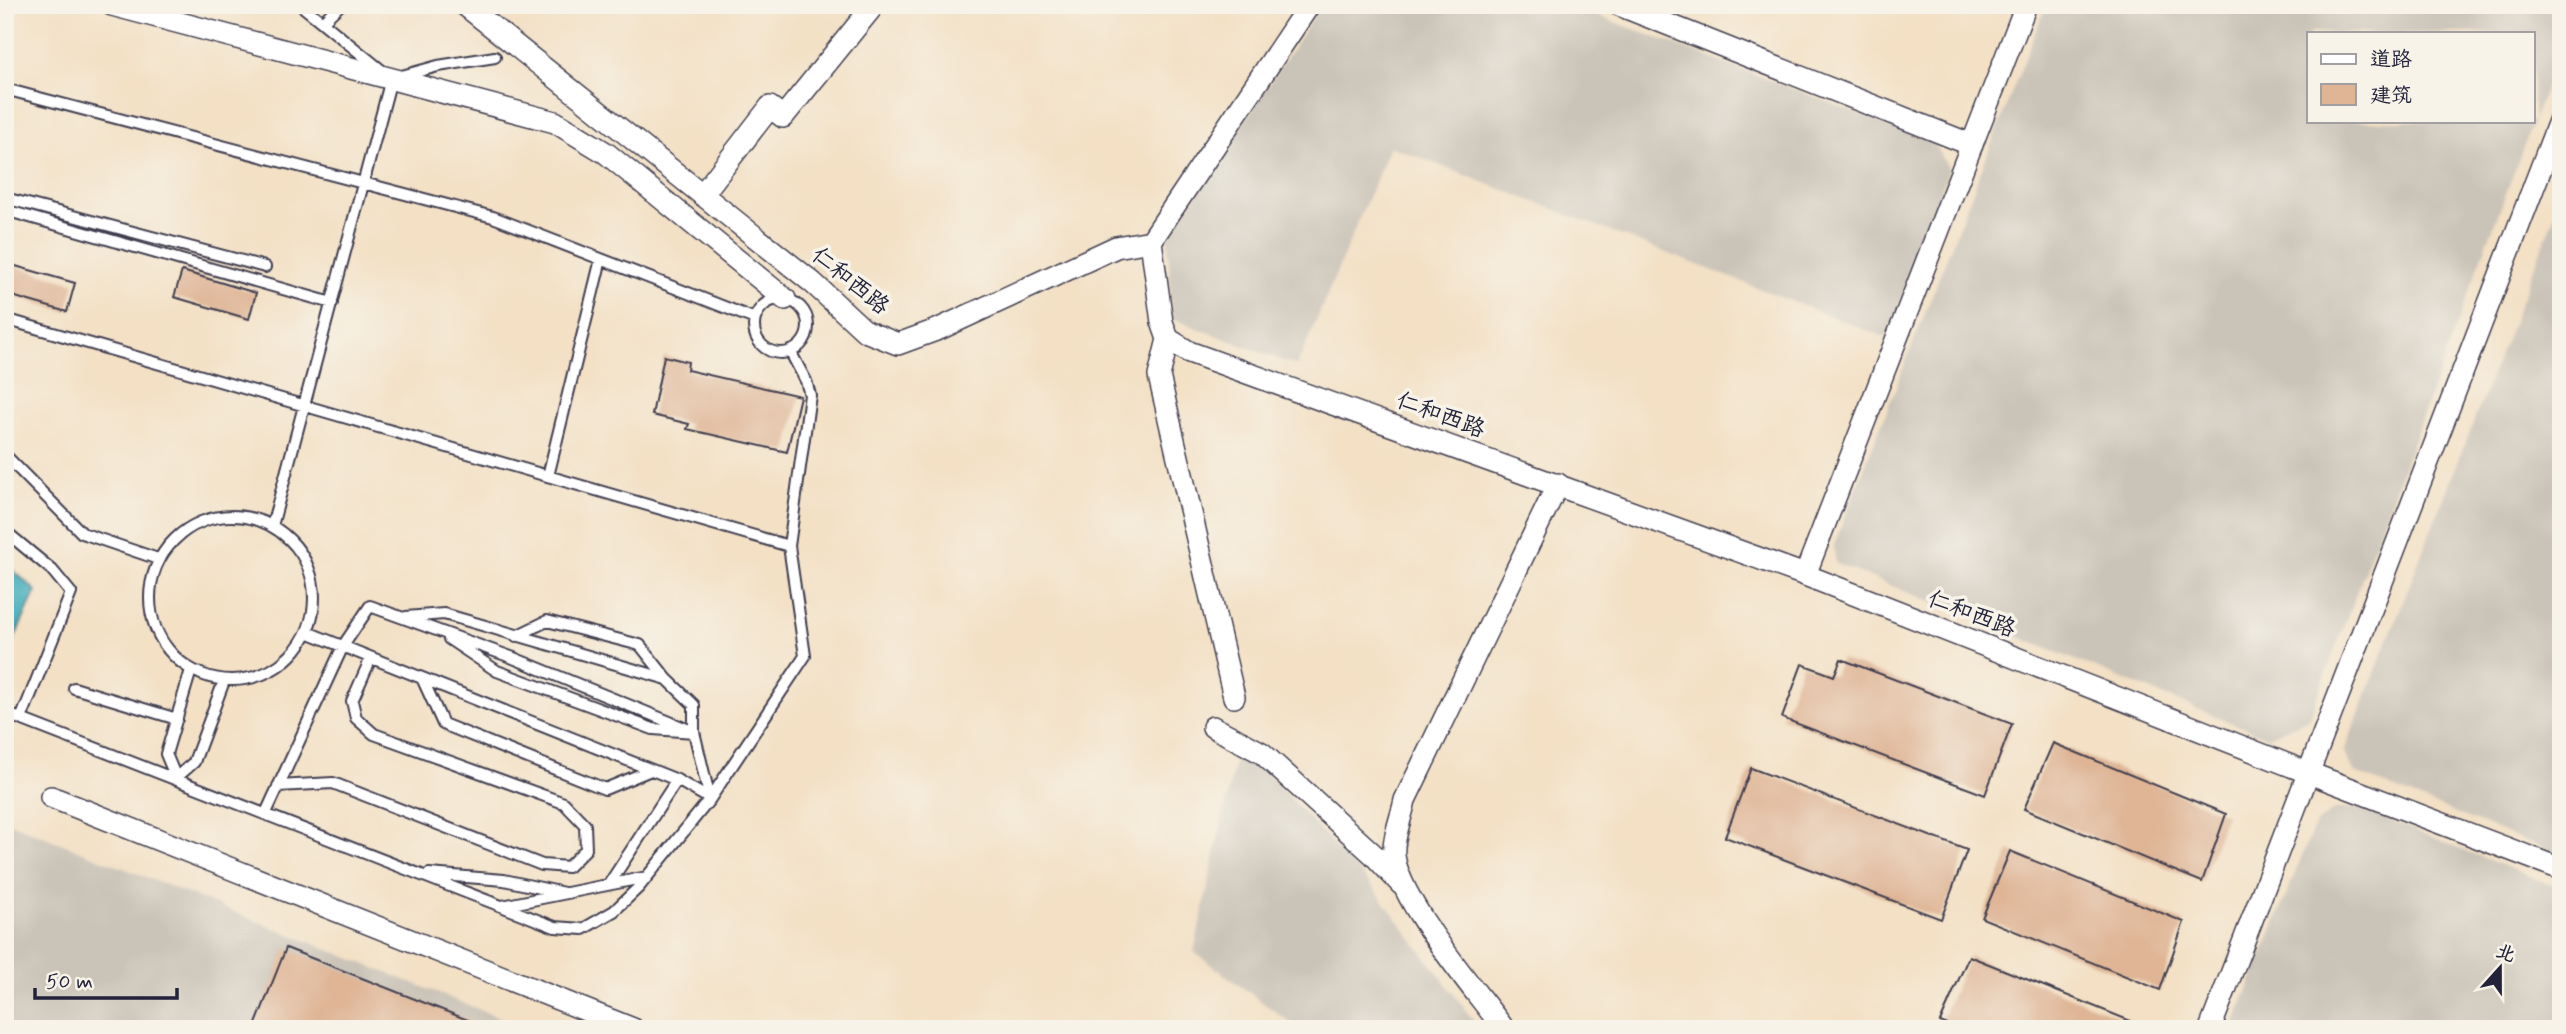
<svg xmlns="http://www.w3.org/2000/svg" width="2566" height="1034" viewBox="0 0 2566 1034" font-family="Mynerve,'LXGW WenKai TC',sans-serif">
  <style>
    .industrial { fill: #cac3b8 }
    .water { fill: #3baab9; stroke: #2e667a; stroke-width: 2 }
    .building { fill: #dfb596 }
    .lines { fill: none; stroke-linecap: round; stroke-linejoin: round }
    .lane-casing { stroke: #413e50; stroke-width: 14 }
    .street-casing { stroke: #413e50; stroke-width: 24 }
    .lane { stroke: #fff; stroke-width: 10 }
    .street { stroke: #fff; stroke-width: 21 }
    .labels { text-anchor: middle; stroke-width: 7; stroke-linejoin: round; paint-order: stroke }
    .street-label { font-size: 23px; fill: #22223b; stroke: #f7f3e8 }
  </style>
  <rect width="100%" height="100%" fill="#f7f3e8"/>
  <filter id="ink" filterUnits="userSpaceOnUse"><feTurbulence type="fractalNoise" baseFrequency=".0143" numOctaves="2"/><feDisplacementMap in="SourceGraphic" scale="14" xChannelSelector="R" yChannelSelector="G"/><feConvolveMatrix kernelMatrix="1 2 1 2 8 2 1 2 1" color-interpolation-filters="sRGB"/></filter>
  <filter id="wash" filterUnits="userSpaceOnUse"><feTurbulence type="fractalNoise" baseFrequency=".00686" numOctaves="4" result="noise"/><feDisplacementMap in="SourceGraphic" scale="28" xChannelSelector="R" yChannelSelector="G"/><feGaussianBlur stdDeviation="1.57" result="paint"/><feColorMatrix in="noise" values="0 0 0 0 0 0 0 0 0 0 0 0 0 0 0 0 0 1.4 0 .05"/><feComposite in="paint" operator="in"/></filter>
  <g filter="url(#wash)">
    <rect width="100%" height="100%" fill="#f3e0c5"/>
    <!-- industrial -->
    <path class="industrial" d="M1321 5H1569L1934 142 1949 169 1887 338 1390 146 1297 366 1171 318 1168 238Z
      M2046 5H2561V46L2533 121V33H2309V121H2533L2309 719 2267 737 1835 563 1834 545Z
      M2561 199V855L2355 773 2344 752Z
      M1236 756 1263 769 1373 887 1480 1029H1299L1194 952Z
      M2359 808 2561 889V1029H2232L2315 824 2334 810Z
      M5 821 528 1029H5Z"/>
    <!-- water -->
    <path class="water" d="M5 563 36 591 5 659Z"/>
    <g id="blocks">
      <!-- building -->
      <path class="building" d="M5 263 75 283 67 312 5 294Z
        M182 271 256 293 249 319 174 297Z
        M664 356 688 362 687 370 800 396 787 452 687 429 689 424 652 415Z
        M1841 659 2012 724 1985 795 1782 718 1802 664 1834 676Z
        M2053 743 2226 814 2202 882 2024 809Z
        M1751 768 1967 850 1941 919 1725 837Z
        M2010 851 2184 922 2160 990 1982 918Z
        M286 948 488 1028V1029H254Z
        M1969 956 2148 1028V1029H1958L1940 1022Z"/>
    </g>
  </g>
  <g filter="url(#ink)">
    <use href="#blocks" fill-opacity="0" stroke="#413e50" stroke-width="2"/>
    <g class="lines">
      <!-- lane casing -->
      <g class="lane-casing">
        <path id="lane" d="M301 5 381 70
          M322 22 340 5
          M398 77 438 66 495 57
          M5 89 493 217 755 319
          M5 198 265 267
          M5 210 332 303
          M754 326a27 27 0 1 1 54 0a27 27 0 1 1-54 0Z
          M5 319 789 546
          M5 455 82 533 158 559
          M548 476 601 259
          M150 598a82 82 0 1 1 164 0a82 82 0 1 1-164 0Z
          M272 526 391 79
          M5 531 52 570 71 593 21 719
          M406 617 444 614 667 679 694 705V732L653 729 497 671 449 639
          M307 632 677 780 710 799
          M516 636 547 621 640 645 667 679
          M191 670 166 754 176 778 194 762 224 681
          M422 678 443 724 605 789 651 770
          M74 688 177 719
          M5 713 555 927 583 929 614 911 638 888 710 799 805 656 789 546 810 395 806 381 790 351
          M278 786 333 783 542 865 568 867 586 849 585 825 564 803 374 734 356 718 352 701 371 658
          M266 813 343 646 370 606 511 657 694 732 710 799
          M429 874 504 880 564 893
          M609 884 677 780
          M502 906 647 877"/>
      </g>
      <!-- street casing -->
      <g class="street-casing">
        <path id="street" d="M112 5 555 122 606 153 785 299
          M465 5 813 283 865 331 898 344 939 329 1116 247 1151 241 1162 322 1168 339 1189 352 1805 575 2309 773 2561 869
          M1619 5 1972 145
          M702 195 770 107 783 117 874 5
          M1151 241 1309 5
          M1168 339 1159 376 1234 697
          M1805 575 2026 5
          M1213 727 1262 753 1374 855 1401 884
          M51 797 633 1029
          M1504 1029C1477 992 1389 891 1394 847 1395 832 1402 815 1405 800L1558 484
          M2210 1029 2561 116"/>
      </g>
      <!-- lane -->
      <use href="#lane" class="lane"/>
      <!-- street -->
      <use href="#street" class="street"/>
    </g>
  </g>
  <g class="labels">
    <!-- street labels -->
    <g class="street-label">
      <text transform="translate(851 280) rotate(39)" y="8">仁和西路</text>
      <text transform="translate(1441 414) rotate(20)" y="8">仁和西路</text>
      <text transform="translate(1972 613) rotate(21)" y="8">仁和西路</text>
    </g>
  </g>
  <!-- margin -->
  <rect width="2566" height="1034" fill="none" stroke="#f7f3e8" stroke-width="28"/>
  <!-- legend -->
  <rect x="2307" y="32" width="228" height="91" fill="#f7f3e8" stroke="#a29fa3" stroke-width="2"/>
  <rect x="2321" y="54" width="35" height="10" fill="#ffffff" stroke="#a29fa3" stroke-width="2"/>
  <text x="2370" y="66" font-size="21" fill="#22223b">道路</text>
  <rect x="2321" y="84" width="35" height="21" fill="#dfb596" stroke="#a29fa3" stroke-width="2"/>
  <text x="2370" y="102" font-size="21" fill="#22223b">建筑</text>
  <!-- north arrow -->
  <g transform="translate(2500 968) rotate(21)" stroke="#f7f3e8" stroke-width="5" paint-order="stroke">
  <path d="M0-5L12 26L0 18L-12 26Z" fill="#22223b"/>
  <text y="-10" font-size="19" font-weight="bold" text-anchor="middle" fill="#22223b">北</text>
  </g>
  <!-- scale -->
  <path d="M35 988v10h142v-10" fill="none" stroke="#22223b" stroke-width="3.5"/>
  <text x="46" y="988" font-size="21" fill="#22223b" stroke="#f7f3e8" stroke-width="5" paint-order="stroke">50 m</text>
</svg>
